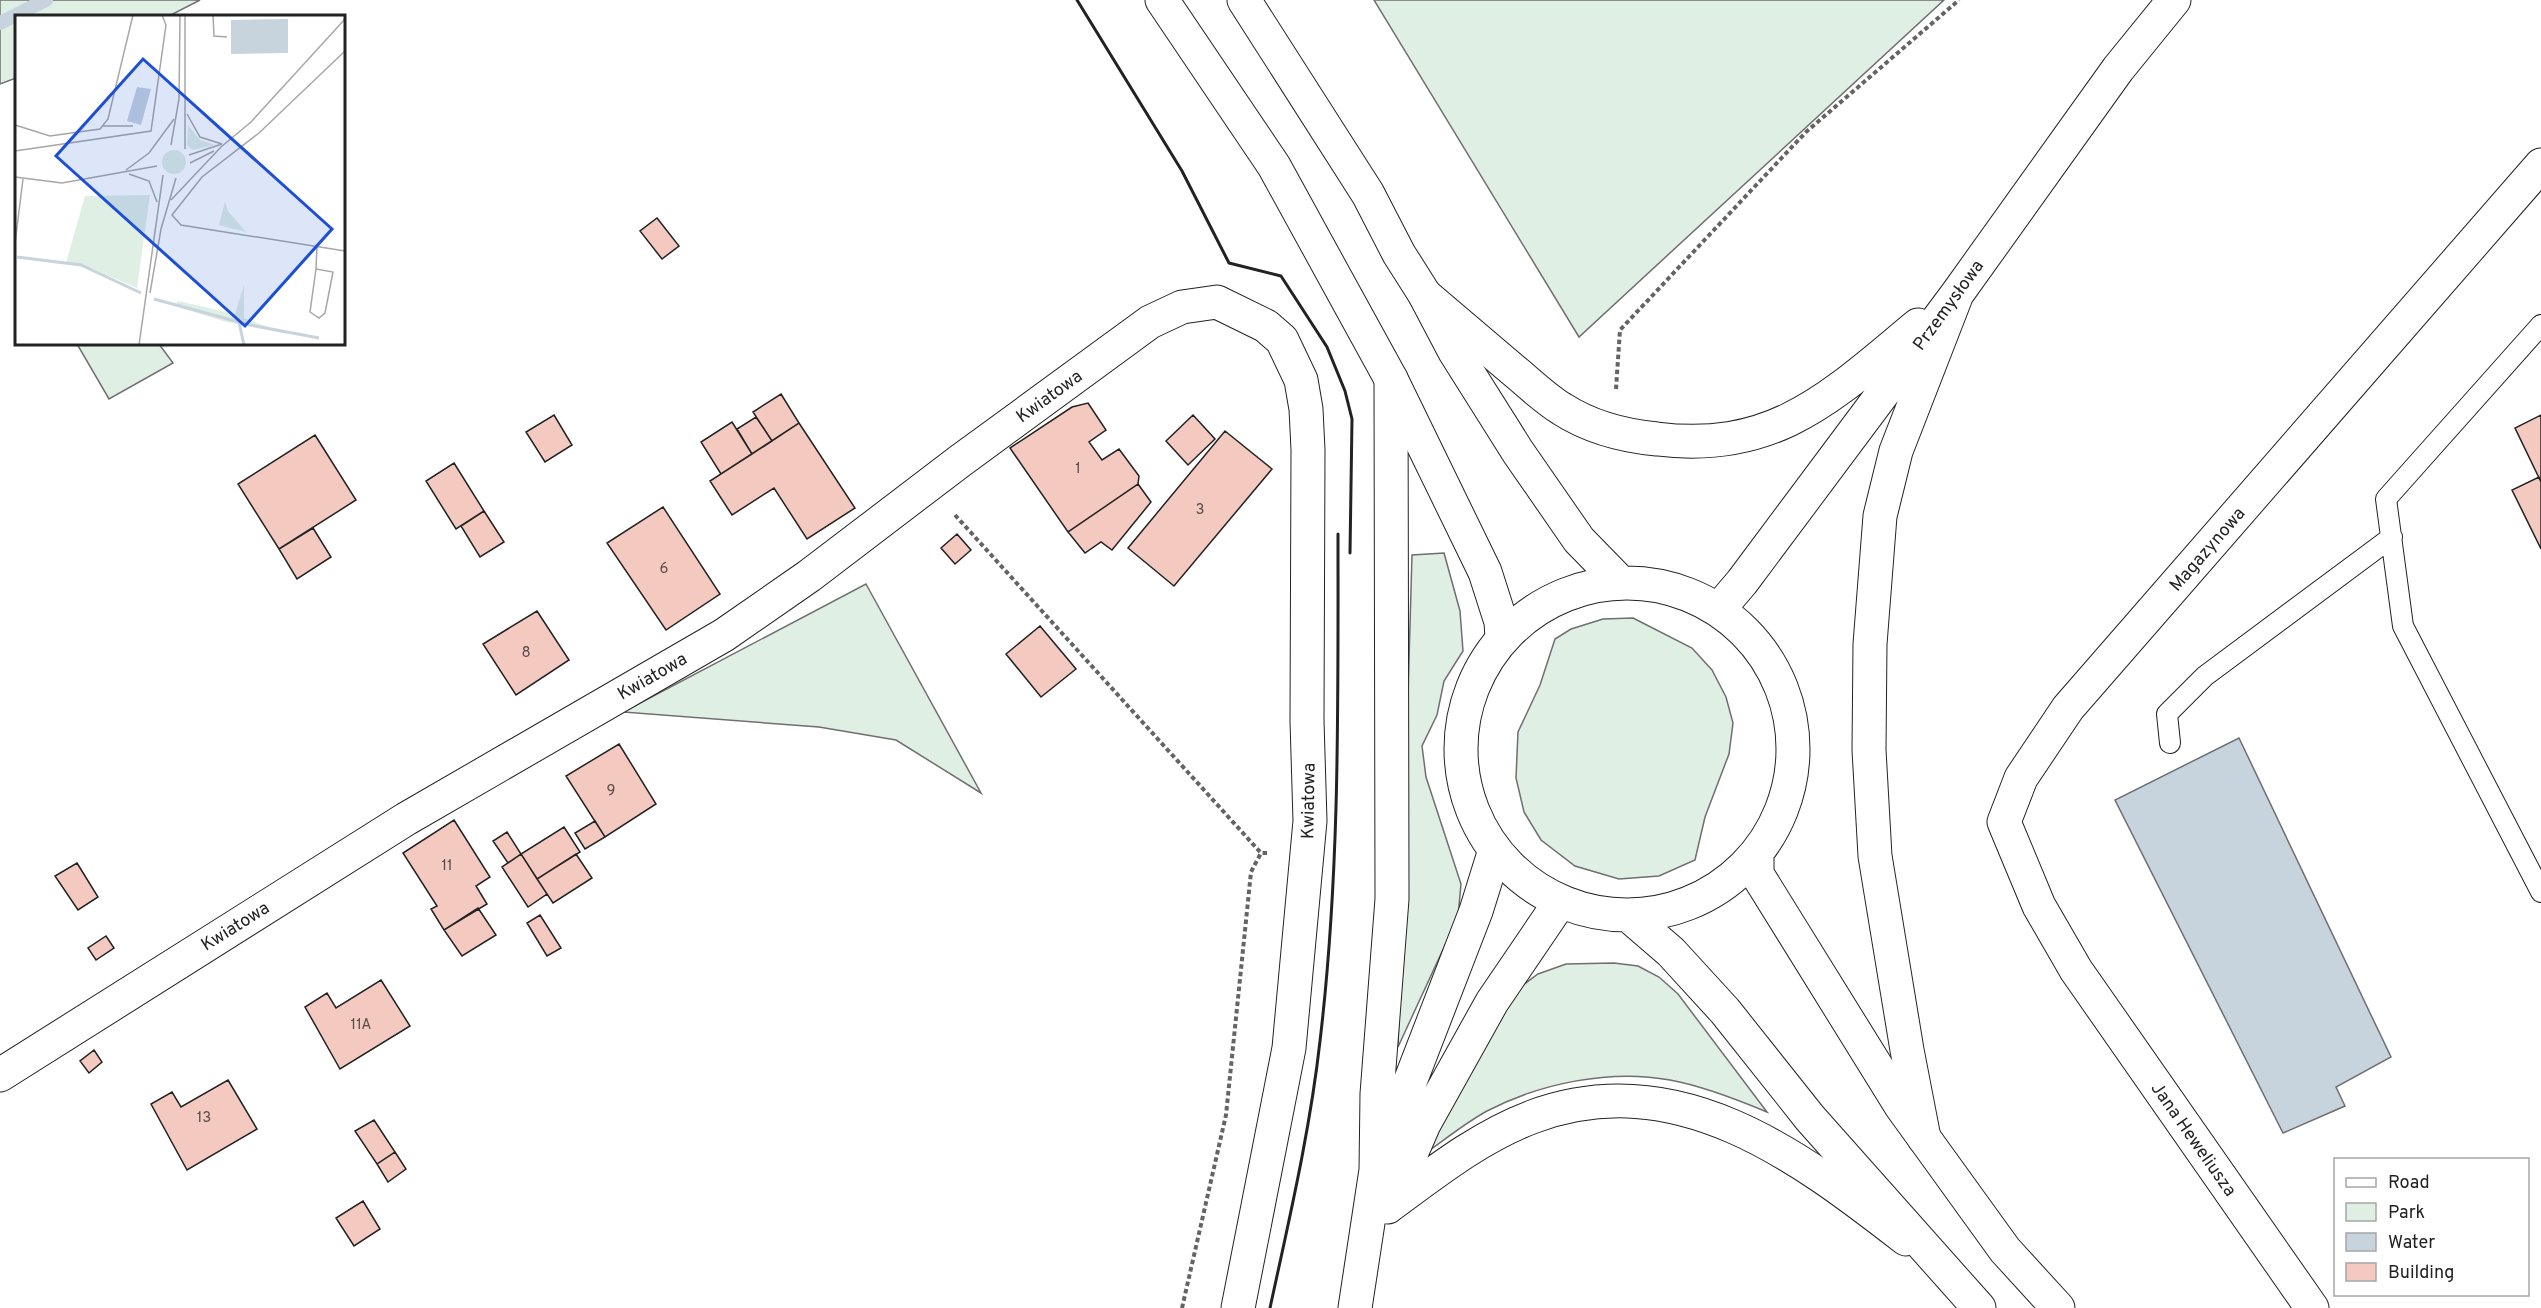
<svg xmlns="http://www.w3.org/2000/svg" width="2541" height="1308" viewBox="0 0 2541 1308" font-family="Overpass,sans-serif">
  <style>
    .green { fill: #e0efe3; stroke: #6f6f6f; stroke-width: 1.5 }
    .water { fill: #c7d3dd; stroke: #6f6f6f; stroke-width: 1.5 }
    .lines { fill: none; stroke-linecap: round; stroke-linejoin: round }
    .stream { stroke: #c7d3dd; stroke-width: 14 }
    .building { fill: #f3c9c0; stroke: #222; stroke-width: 1.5 }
    .service-casing { stroke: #222; stroke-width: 22 }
    .minor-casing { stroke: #222; stroke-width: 35 }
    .tertiary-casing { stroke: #222; stroke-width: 35 }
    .secondary-casing { stroke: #222; stroke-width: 35 }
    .trunk-casing { stroke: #222; stroke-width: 35 }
    .path { stroke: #646464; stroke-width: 4; stroke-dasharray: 4.5 3; stroke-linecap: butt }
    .service { stroke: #fff; stroke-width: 20 }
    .minor { stroke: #fff; stroke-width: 33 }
    .tertiary { stroke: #fff; stroke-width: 33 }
    .secondary { stroke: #fff; stroke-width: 33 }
    .trunk { stroke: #fff; stroke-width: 33 }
    .wall { stroke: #222; stroke-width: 3 }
    .labels { text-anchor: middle; stroke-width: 4.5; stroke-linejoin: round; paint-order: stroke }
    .number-label { font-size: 15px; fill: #564c4a }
    .street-label { font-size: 18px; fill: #222; stroke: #fff }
    .inset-river { fill: none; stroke: #c7d3dd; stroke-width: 3 }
    .inset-road { fill: none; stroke: #a7a7a7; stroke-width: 1.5 }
    .view { fill: #1d4ed8; fill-opacity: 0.15; stroke: #1d4ed8; stroke-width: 3 }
    .inset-edge { fill: none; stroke: #222; stroke-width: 3 }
  </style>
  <rect width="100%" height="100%" fill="#fff"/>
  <!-- green -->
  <path class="green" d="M0 0H200L169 16H16V78L0 84Z
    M1374 0H1944L1579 337Z
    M77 344H159L173 363 109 399Z
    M1444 553 1460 611 1463 651 1444 681 1437 715 1422 746 1426 777 1461 884 1458 917 1398 1047 1412 555Z
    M866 584 981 793 896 740 819 727 623 712Z
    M1633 618 1692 648 1712 670 1726 697 1733 723 1729 754 1705 817 1695 860 1659 876 1619 879 1575 866 1541 840 1524 812 1516 778 1518 732 1540 685 1555 639 1571 629 1603 619Z
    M1614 963 1638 966 1659 977 1678 994 1767 1112C1736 1099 1703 1086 1670 1080 1610 1069 1541 1083 1487 1111 1467 1122 1448 1137 1430 1150L1434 1130 1512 993 1538 974 1566 964Z"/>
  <!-- water -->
  <path class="water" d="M2239 738 2391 1057 2336 1087 2345 1106 2283 1133 2115 800Z"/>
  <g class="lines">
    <!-- stream -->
    <path class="stream" d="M0 23 46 0"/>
  </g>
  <!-- building -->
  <path class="building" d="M657 218 679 246 662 259 640 231Z
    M781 394 799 423 772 441 753 412Z
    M1088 403 1106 430 1089 442 1102 460 1119 449 1139 476 1138 484 1068 532 1010 448 1072 407Z
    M554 415 572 445 545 462 526 432Z
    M1193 415 1215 439 1188 465 1166 441Z
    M2541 415V482L2515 428Z
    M756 417 772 441 752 454 737 429Z
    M732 422 752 454 721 474 701 442Z
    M799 423 855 508 807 539 774 488 732 515 710 481Z
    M1225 431 1272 469 1174 586 1128 548Z
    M315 435 356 500 279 549 238 484Z
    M454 463 484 511 456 529 426 481Z
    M2539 477 2541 482V549L2512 490Z
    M1138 484 1151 502 1112 550 1101 542 1085 553 1068 532Z
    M663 507 720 594 666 630 607 543Z
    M484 511 504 542 480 557 461 526Z
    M313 528 331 557 297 579 279 549Z
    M957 534 971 550 955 564 941 548Z
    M537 611 569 660 516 695 483 644Z
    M1040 626 1076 669 1041 697 1006 654Z
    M619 744 656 804 605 837 566 776Z
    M454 820 490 877 476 886 487 904 444 930 431 909 437 906 403 853Z
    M595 821 605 837 585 849 575 833Z
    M564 827 580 852 537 879 521 854Z
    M507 832 521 854 508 863 493 841Z
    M521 854 547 894 528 907 502 867Z
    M576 854 592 878 553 903 537 879Z
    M77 863 98 897 78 910 55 876Z
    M478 908 496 935 462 956 444 930Z
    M540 915 561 948 547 956 527 923Z
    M106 936 114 948 96 960 88 948Z
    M381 980 410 1026 340 1069 305 1007 327 993 336 1008Z
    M94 1050 102 1062 89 1073 80 1061Z
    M228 1080 257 1129 187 1170 151 1104 172 1092 181 1107Z
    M374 1120 395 1152 377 1164 355 1131Z
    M395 1152 406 1169 388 1182 377 1164Z
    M363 1201 380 1229 354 1246 336 1218Z"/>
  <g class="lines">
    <!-- service casing -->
    <g class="service-casing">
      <path id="service" d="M2541 325 2386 499 2403 626 2541 892
        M2170 743 2167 714 2205 676 2392 537"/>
    </g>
    <!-- minor casing -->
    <g class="minor-casing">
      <path id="minor" d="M0 1075 406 819 724 635 809 576 960 461 1150 322 1182 307 1217 302 1266 326 1282 340 1301 380 1306 409 1308 450 1307 721 1310 821 1289 1048 1238 1308
        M2312 1308 2076 970 2039 906 2004 822 2021 778 2068 708 2541 165"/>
    </g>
    <!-- tertiary casing -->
    <g class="tertiary-casing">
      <path id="tertiary" d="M1425 295C1454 320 1483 344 1512 369 1528 382 1544 398 1562 409 1590 427 1625 436 1657 439 1776 454 1833 395 1918 325
        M1719 609 1742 582 1957 294 2118 69 2174 0
        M1924 1138 1907 1050 1875 856 1869 750 1870 644 1880 516 1896 451 1957 294"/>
    </g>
    <!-- secondary casing -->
    <g class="secondary-casing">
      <path id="secondary" d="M1384 1149 1476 911 1495 850
        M1389 1206C1434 1173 1479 1137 1532 1117 1676 1063 1798 1155 1906 1239
        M1388 1207 1424 1124 1492 1002 1560 902
        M1355 1308 1376 1170 1377 1094 1392 899 1391 379"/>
    </g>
    <!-- trunk casing -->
    <g class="trunk-casing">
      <path id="trunk" d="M1162 0 1274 166 1391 379 1485 572 1501 622 1502 638
        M1244 0 1368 194 1399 254 1425 295 1455 352 1518 452 1579 540 1619 581
        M1461 749a166 166 0 1 1 332 0a166 166 0 1 1-332 0Z
        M1757 853V874L1901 1106 2005 1250 2058 1308
        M1628 915 1671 952 1725 1011 1810 1118 1979 1308"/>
    </g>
    <!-- path -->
    <path class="path" d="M1616 389 1620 330 1806 132 1959 0
      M955 515 1261 853H1268
      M1182 1308 1226 1115 1251 872 1261 853"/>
    <!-- service -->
    <use href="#service" class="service"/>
    <!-- minor -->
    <use href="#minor" class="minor"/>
    <!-- tertiary -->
    <use href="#tertiary" class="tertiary"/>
    <!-- secondary -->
    <use href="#secondary" class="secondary"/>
    <!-- trunk -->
    <use href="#trunk" class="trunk"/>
    <!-- wall -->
    <path class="wall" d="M1077 0 1182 171 1229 263 1281 276 1327 347 1345 391 1352 419 1350 553
      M1270 1308C1289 1220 1310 1131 1320 1041 1340 873 1338 703 1338 534"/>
  </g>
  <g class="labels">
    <!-- number labels -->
    <g class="number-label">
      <text x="1078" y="473">1</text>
      <text x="1200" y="514">3</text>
      <text x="664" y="573">6</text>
      <text x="526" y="657">8</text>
      <text x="611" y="795">9</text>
      <text x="447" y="870">11</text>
      <text x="361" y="1029">11A</text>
      <text x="204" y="1122">13</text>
    </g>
    <!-- street labels -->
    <g class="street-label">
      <text transform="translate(1948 305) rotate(-54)" y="6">Przemysłowa</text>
      <text transform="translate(1049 396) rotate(-36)" y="6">Kwiatowa</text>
      <text transform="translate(2207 549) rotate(-49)" y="6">Magazynowa</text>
      <text transform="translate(652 676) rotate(-30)" y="6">Kwiatowa</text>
      <text transform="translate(1308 801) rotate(-89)" y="6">Kwiatowa</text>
      <text transform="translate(235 926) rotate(-32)" y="6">Kwiatowa</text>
      <text transform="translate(2194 1139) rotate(55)" y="6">Jana Heweliusza</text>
    </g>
  </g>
  <!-- overview -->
  <g transform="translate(15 15)">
    <rect width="330" height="330" fill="#fff"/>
    <path d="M173 110 185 125 200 130 178 135 172 130ZM147 147a12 12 0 1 1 24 0a12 12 0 1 1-24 0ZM135 180 122 273 71 251 51 248 70 181ZM210 187 213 196 231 217 204 210ZM229 270V303L273 319 211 307 160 291 163 286 220 299Z" fill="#e0efe3"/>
    <path d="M273 4V38L216 39V5ZM122 72 136 74 126 110 112 106Z" fill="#c7d3dd"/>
    <path class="inset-river" d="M2 242 66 250 126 278M139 284 224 307 229 330M225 308 304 323"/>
    <path class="inset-road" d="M198 0 199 21 212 22M330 36 244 118 187 162 157 200 166 210 330 236M172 99 185 122 207 129M0 110 35 121 85 114 93 104 118 0M88 111H118M156 130 164 84 165 0M170 134V0M0 136 136 116 151 10 147 0M174 140 207 129M175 148 199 136M111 155 134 138 159 104M114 159 134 166 142 187M0 162 47 168 142 151M156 185 206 132 236 107 330 4M0 228 8 164M301 254 295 297 304 303 310 298 318 257 301 254 302 231M135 278 146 214 161 163M124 330 148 160"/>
    <path class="view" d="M128 44 317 214 230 311 41 141Z"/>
    <rect width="330" height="330" class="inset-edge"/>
  </g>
  <!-- legend -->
  <rect x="2334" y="1158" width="195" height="138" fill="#ffffff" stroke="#a7a7a7" stroke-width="1.5"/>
  <rect x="2346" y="1178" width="30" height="9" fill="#ffffff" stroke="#a7a7a7" stroke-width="1.5"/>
  <text x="2388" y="1188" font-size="18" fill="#222222">Road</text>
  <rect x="2346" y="1203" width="30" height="18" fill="#e0efe3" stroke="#a7a7a7" stroke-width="1.5"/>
  <text x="2388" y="1218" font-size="18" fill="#222222">Park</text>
  <rect x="2346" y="1233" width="30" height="18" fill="#c7d3dd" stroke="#a7a7a7" stroke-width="1.5"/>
  <text x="2388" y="1248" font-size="18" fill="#222222">Water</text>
  <rect x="2346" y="1263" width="30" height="18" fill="#f3c9c0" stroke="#a7a7a7" stroke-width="1.5"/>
  <text x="2388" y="1278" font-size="18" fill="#222222">Building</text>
</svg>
